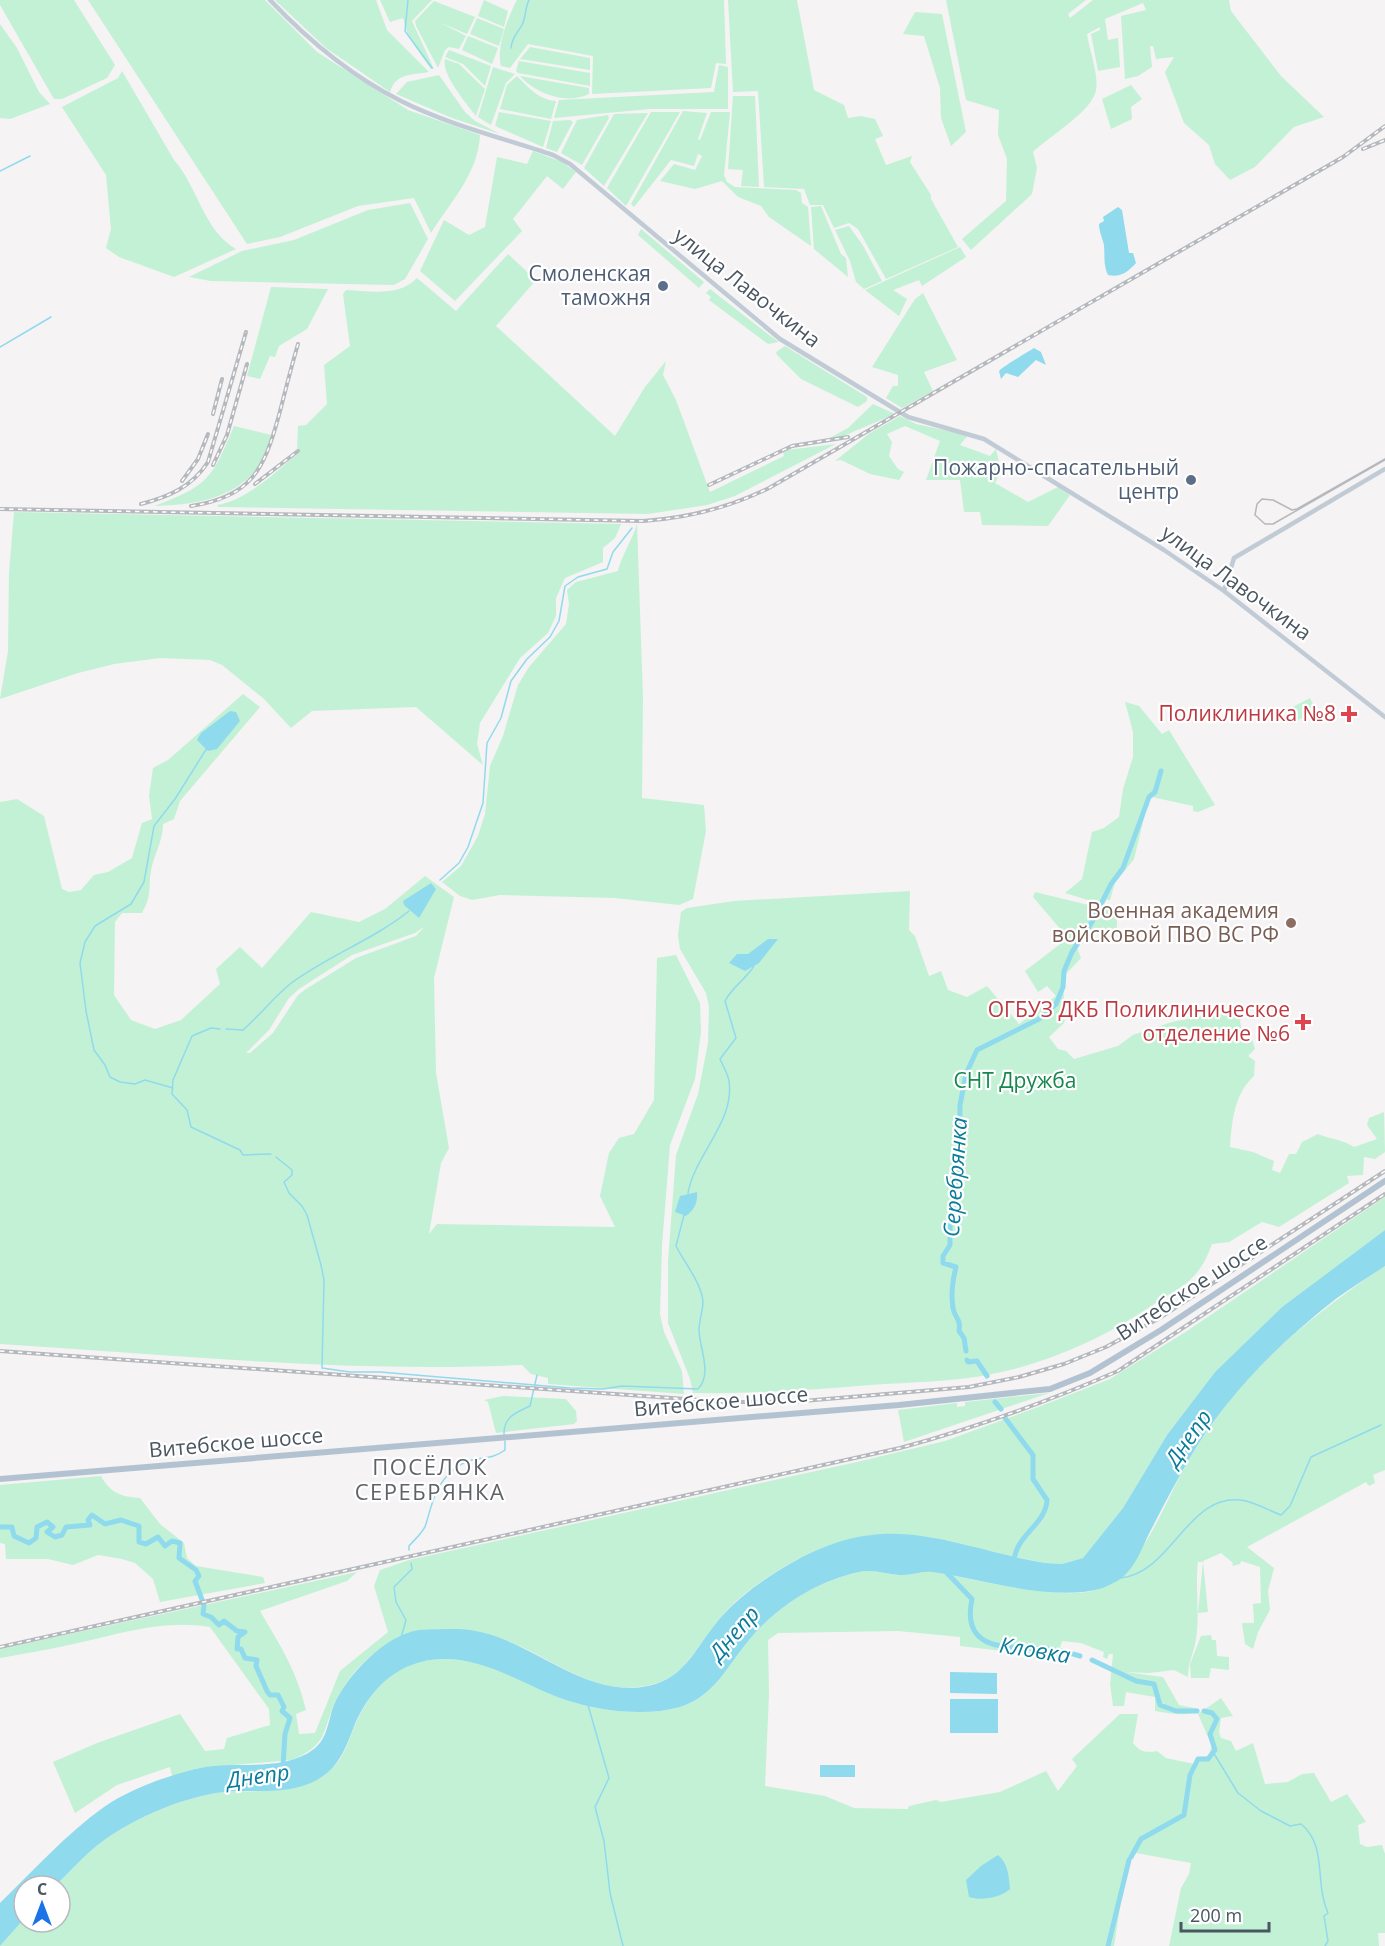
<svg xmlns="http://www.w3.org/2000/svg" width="1385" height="1946" viewBox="0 0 1385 1946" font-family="'Open Sans',sans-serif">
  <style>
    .green { fill: #c3f1d5; fill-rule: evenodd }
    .water { fill: #90daee }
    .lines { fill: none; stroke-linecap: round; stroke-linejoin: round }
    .stream { stroke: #90daee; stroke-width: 1.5 }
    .river { stroke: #90daee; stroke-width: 5 }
    .secondary { stroke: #c1cbd6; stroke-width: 4.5 }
    .primary { stroke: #b3c2d1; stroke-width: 6 }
    .tram { stroke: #b5b8bd; stroke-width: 1.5 }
    .rail-casing { stroke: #b5b8bd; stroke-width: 4 }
    .rail { stroke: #fff; stroke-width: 1.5; stroke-dasharray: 4.5; stroke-linecap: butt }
    .service-dot { fill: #5c6f8a; stroke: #fff; stroke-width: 2 }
    .health-dot { fill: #e0444e; stroke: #fff; stroke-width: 2 }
    .education-dot { fill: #8d6e63; stroke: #fff; stroke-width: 2 }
    .labels { text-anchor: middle; stroke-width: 4.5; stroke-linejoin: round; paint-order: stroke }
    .service-label { font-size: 21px; fill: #4e5e75; stroke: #fff; text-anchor: end }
    .street-label { font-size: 21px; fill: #4a5661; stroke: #fff }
    .health-label { font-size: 21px; fill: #be3a42; stroke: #fff; text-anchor: end }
    .education-label { font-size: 21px; fill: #785e54; stroke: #fff; text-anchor: end }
    .park-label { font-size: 21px; fill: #17864f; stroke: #fff }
    .water-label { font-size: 22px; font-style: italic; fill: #0c7c9b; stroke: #fff }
    .neighbourhood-label { font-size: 22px; letter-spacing: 1.5px; fill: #5f6368; stroke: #fff }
  </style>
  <rect width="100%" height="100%" fill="#f5f3f3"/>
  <!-- green -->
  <path class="green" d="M0 0H74L115 65 107 78 62 99H54L0 5Z
    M88 0H265L317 52 408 110 480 135C478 174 451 201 431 233L414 198 358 206 280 237 247 244Z
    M275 0H376L387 30 429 72C411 75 396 73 390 92L326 48Z
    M380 0H432L412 21 434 69H431C420 53 406 37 403 18L390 22Z
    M484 0 508 11 504 27 478 16Z
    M517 0H724L726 64 716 63 711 88 592 94 593 56 528 44 510 68 501 66C496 47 508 17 517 0Z
    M728 0H797L814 90 844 105 848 118 861 116 875 119 883 136 875 139 886 165 912 156 910 162 931 195V199L958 247 886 279 858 229 849 223 834 228 823 205H810L804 189 764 187 758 91 733 92Z
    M946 0H1086L1068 14 1070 18 1093 0H1229L1231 11 1281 76 1324 117 1294 127 1255 167 1230 180 1215 164 1209 145 1184 123 1165 72 1174 57 1156 59 1153 46H1150L1152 67 1138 76 1125 79 1121 16 1146 10 1143 3 1105 19 1108 40 1118 38 1120 67 1098 71 1091 34 1100 30V27L1087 34C1089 49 1099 75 1096 90 1093 111 1048 137 1033 152L1037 168 1032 194 971 250 962 239 1006 201 1007 159 998 135 999 110 966 100Z
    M434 1 475 17 467 34 441 23 466 36 459 49 449 47 445 50 438 68 416 26 415 21Z
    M915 12 942 14 966 132 951 146 941 118 940 88 924 36 903 34Z
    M477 18 504 29 499 46 470 34Z
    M0 24 17 48 39 92 50 104 10 119 0 118Z
    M468 36 498 48 492 64 462 50Z
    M530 47 590 58V70L520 59Z
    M449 50 491 66 485 86 463 64 445 57Z
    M445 59 459 64 485 89 476 116C466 103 441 74 445 59Z
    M519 61 590 73V86L518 73 516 71Z
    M719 65 728 67V109H650L554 118 559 100 714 92Z
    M493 67 515 74 506 83 491 125 478 117Z
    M122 71 174 160C198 187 203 230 236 249L174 277 119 257 106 248 111 229 106 175 62 107 118 78Z
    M439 75 465 112 475 121 500 134 452 118 396 94 407 82Z
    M517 76C529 88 539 100 556 101L551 119 500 109 507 85Z
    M520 76 589 88V94C567 105 536 94 520 76Z
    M1131 85 1142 99 1131 107 1132 119 1111 129 1102 99Z
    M733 96H755L759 187 741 186 743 170 728 169Z
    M683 111 707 113 698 139 700 140 711 112H730L724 175 727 182 735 187 796 190 801 193 802 203 808 207 811 246 769 217 761 206 738 197 722 181 695 189 660 181 674 164 695 170 702 156 698 154 694 166 671 160 634 207 631 204Z
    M499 112 551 121 543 147 495 126Z
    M651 112H680L626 206 607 188Z
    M648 113 604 186 584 168 614 114Z
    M608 115 609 118 582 165 561 153 577 120Z
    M570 120 573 122 557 152 546 148 553 121Z
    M533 151 562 162 576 172 563 189 547 176 513 219 522 231 455 301 420 271 444 220 469 235 485 227 497 157 527 164Z
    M410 203 428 239 405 279 394 285 211 281 189 277 242 251 294 240 368 210Z
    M821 206 841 254 846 258 848 277 814 249 811 207Z
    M849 226 862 244 882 281 864 289 856 282 850 261 835 230Z
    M641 229 704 282 699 288 638 235Z
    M960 247 966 257 922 286 919 280 893 290 907 299 899 316 865 290Z
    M508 254 536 280 496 326 615 436 645 387 666 361 663 375 676 400 710 492 784 456 783 452 787 450 836 444 735 496 707 505 648 514 218 507 217 505C248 500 276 471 300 452L297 450 298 426 306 425 327 404 324 365 350 346 343 294 346 290C371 291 399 297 417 278L456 311Z
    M271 287 328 289 307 329 279 346 275 357 270 356 260 379 247 376Z
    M710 289 769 335 779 342 768 344 709 300 711 297 706 293Z
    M923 293 957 360 924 372 933 391 902 408 886 398 893 386H898V375L872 367 915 299Z
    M785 346 867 397V401L858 407 801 379 777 355 776 352Z
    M873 404 895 414 841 437 826 440 848 428Z
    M900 416 916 424 968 435 960 445 990 456 996 449 1001 471 995 483 1028 502 1058 487 1070 495 1048 526 982 525 980 512H964L960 480H926L940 441 905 426 887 434 892 442 889 456 898 469 904 472 899 480 870 474 841 460 835 461 870 433Z
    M234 426 271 435C268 445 264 457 259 466 234 500 193 505 154 506 208 486 212 479 234 426Z
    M14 512 621 524 615 538 603 548V562L565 578 556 598V616L548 633 520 658 480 723 477 744 483 765 416 707 312 711 291 728 264 699 222 665 210 660 160 658 114 664 78 673 0 699 8 651 9 573Z
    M637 524 643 698 642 798 704 805 706 831 693 899 679 905 615 898 500 895 472 900 460 896 442 882 461 866 478 836 485 814 490 766 503 736 518 685 529 667 566 624 569 604 567 590 576 582 618 571C622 554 632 541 637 524Z
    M243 694 260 707 180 801 174 819 163 824C163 839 156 851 152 866 147 886 154 891 142 913H122L115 922 114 995 131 1020 155 1029 181 1020 220 984 216 969 240 947 262 968 311 912 359 922 385 909 425 876 454 897 434 978 436 1073 449 1148 441 1163 429 1234 437 1224 615 1227 600 1196 609 1153 619 1138 634 1134 654 1100 657 958 676 955 700 1003 701 1032 695 1079 670 1145 662 1245 660 1314 664 1332 682 1371 684 1394 548 1384V1378L531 1374 522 1365C348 1373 174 1355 0 1344V802L17 799 44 816 62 889 69 892 81 890 94 875 108 872 132 858 142 823 152 819 149 796 153 768 168 760ZM424 927 416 936 356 958 306 989 298 995 273 1033 250 1053H246L269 1030 289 998 299 989 352 955 415 933Z
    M1310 698 1316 711 1291 724 1285 711Z
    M1125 702 1139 706 1162 734 1169 730 1215 805 1198 812 1193 811V806L1152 797 1148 802 1134 859 1115 883 1110 900H1106L1104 905 1065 893 1082 879 1092 832 1104 828 1119 817 1123 789 1133 757V732Z
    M910 891 909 930 915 936 929 976 941 971 948 990 967 997 987 986 1019 1024 1056 996 1047 986 1038 992 1025 971 1068 938 1033 897 1035 892 1121 913V919L1117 920V932L1109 928 1102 936 1089 930 1077 948 1081 958 1063 977 1064 1002 1069 1005 1064 1023 1049 1037 1058 1049 1066 1051 1074 1059 1118 1046 1133 1035 1172 1022 1237 1009 1245 1010 1240 1021 1243 1036H1251L1255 1049 1248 1056 1255 1061 1254 1076C1234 1094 1232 1121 1230 1147L1253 1152 1274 1161 1272 1170 1280 1173 1289 1154H1296L1302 1142 1318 1134C1330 1139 1344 1140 1354 1147L1377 1139 1367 1125 1369 1118 1384 1112 1385 1152 1375 1159 1364 1157 1363 1175 1347 1176 1349 1183 1279 1227 1262 1222 1229 1242 1212 1244C1198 1283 1182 1285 1151 1306 1104 1338 1048 1363 992 1374 953 1382 910 1382 870 1385 811 1390 752 1394 693 1393L690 1379 668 1323V1261L676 1155 698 1094 708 1043 709 1007 706 993 680 949 678 935 681 912 687 908 734 901Z
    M1385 1197V1230L1282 1307 1215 1372 1167 1435 1123 1508 1083 1558 1062 1564 1045 1563C945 1545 891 1508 791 1563 766 1577 738 1596 720 1618 692 1650 686 1683 637 1687 587 1692 547 1654 502 1639 482 1633 461 1629 440 1630 430 1630 419 1629 409 1633 377 1646 349 1671 335 1703 321 1734 328 1744 292 1760L198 1768 172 1776 170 1767 117 1785 75 1813 53 1762 97 1743 180 1714 205 1751 224 1749 227 1738 270 1725 269 1709 210 1627C164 1619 122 1633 78 1643 52 1649 26 1653 0 1658V1649L357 1572 347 1581 260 1611C281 1647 296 1669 306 1710L296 1714 299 1734 315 1733 340 1671 388 1632 374 1586 380 1570 409 1560 857 1462 945 1441 1041 1406 1110 1379 1187 1331Z
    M1385 1266V1470L1373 1475 1375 1483 1369 1486 1366 1482 1247 1547 1274 1568 1268 1591 1270 1610 1258 1632 1253 1649 1245 1644 1242 1623H1254L1253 1604 1261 1603 1260 1567 1241 1561 1240 1564 1232 1566 1233 1563 1221 1553 1203 1561 1208 1612 1198 1613 1203 1562H1198C1195 1587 1200 1616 1196 1639 1194 1653 1188 1662 1188 1677L1174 1670 1149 1673 1125 1672 1163 1677 1179 1705 1199 1709C1189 1718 1168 1713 1155 1711V1697L1126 1692 1124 1706H1113L1110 1684 1113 1654H1109L1107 1659 1103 1657 1104 1652 1081 1643 1062 1641 1058 1654 1062 1655V1658L960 1646V1637L898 1631 778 1633 768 1640 769 1694 765 1786 825 1796 854 1808 908 1809 909 1806 936 1800 941 1802 1000 1792 1046 1771 1058 1791 1077 1766 1072 1759 1120 1714H1138L1133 1743C1140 1752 1146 1753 1157 1751L1166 1758 1194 1764 1198 1758 1208 1756 1212 1746 1198 1714 1221 1698 1233 1716 1221 1718 1219 1732 1221 1738 1231 1741 1236 1751 1253 1743 1265 1784 1288 1782 1302 1774 1314 1773 1331 1802 1347 1794 1366 1822 1358 1825 1360 1844 1367 1847 1382 1845 1385 1854V1933H1378L1379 1946H1169L1181 1888 1189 1874 1191 1863 1136 1853 1127 1862 1114 1946H0L24 1919V1922H60V1886H55C71 1871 85 1854 103 1841 136 1817 182 1797 224 1792 240 1791 257 1792 273 1790 289 1789 312 1778 327 1771 344 1762 348 1740 356 1723 372 1686 401 1659 443 1659 487 1658 526 1686 567 1700 600 1711 646 1717 680 1707 715 1696 727 1666 749 1640 776 1607 817 1581 859 1572 873 1569 885 1574 899 1575 910 1576 921 1571 932 1572 974 1578 1064 1604 1102 1588 1141 1571 1167 1497 1188 1461 1201 1439 1215 1419 1230 1400 1273 1347 1328 1304 1385 1266Z
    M1049 1393 904 1442 898 1410 957 1403V1407L965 1406V1402Z
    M503 1396 566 1399 576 1411 577 1421 574 1424 496 1433 488 1402 484 1400Z
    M101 1476C110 1493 122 1497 140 1498L160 1524 184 1543 187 1558 196 1566 263 1577 265 1583 160 1602 153 1579 135 1563 122 1559 98 1555 73 1565 48 1559H6L5 1544 0 1543V1485Z
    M1211 1635 1212 1640H1216L1217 1656 1229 1657V1670L1211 1668 1209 1678H1191L1190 1664 1201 1636Z"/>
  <!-- water -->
  <path class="water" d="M1118 207 1122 210 1129 253H1133L1136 263C1128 272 1120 278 1108 275 1103 264 1105 256 1104 245 1102 237 1099 231 1099 224L1104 221 1103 217Z
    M1034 348 1041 352 1046 365 1036 360 1018 377 1006 373 1001 379 999 371C1004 366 1026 353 1034 348Z
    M230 711 236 712 240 721 217 749 208 751 197 740 201 733Z
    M431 883 436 889 419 918 404 905 403 901Z
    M768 939H778L759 963 745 971 729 963 737 954H748Z
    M697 1192C698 1203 694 1210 686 1216L675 1212 680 1196Z
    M1385 1230V1266C1369 1277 1352 1287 1337 1298 1279 1343 1225 1397 1188 1461 1176 1482 1164 1504 1153 1526 1144 1542 1138 1563 1124 1576 1119 1581 1109 1585 1103 1588 1054 1603 982 1579 932 1572 921 1571 910 1576 899 1575 885 1574 873 1569 859 1572 817 1581 776 1607 749 1640 727 1666 715 1696 680 1707 645 1717 600 1711 566 1700 525 1686 487 1658 442 1659 400 1660 371 1687 355 1724 347 1744 341 1765 320 1778 292 1796 256 1789 224 1792 183 1797 136 1817 103 1841 85 1854 71 1871 55 1886H24V1919L0 1946V1903C33 1871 66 1834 104 1807 130 1789 164 1777 195 1769 233 1759 281 1774 314 1749 328 1738 328 1720 334 1705 347 1675 385 1635 419 1630 431 1629 444 1629 456 1629 524 1629 578 1700 648 1686 687 1678 697 1644 721 1617 742 1594 768 1576 795 1561 891 1508 948 1546 1045 1563L1062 1564 1083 1558 1123 1508 1167 1435 1215 1372 1282 1307Z
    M950 1672 997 1673V1694L950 1693Z
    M950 1699H998V1733H950Z
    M820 1765H855V1777H820Z
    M998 1855C1008 1863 1009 1877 1010 1889 1000 1898 981 1901 969 1897L966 1880 981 1866Z"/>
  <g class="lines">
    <!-- stream -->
    <path class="stream" d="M408 0 405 31 432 68
      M511 48C512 37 517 34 522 25 526 17 525 8 529 0
      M0 171 30 156
      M0 347 51 317
      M440 880 459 863 468 847 483 803 487 743 501 718 511 681 527 659 550 637 559 621 565 586 578 577 607 569 613 552 632 528
      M220 1029 211 1028 192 1036 173 1080 172 1094 187 1110 191 1127 240 1150 243 1155 271 1154
      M226 1029 243 1030C259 1016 273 998 290 984 327 956 373 940 409 911
      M173 1088 145 1080 135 1084 120 1082 110 1077 105 1065 94 1050 86 1011 80 963 85 942 95 926 131 904 144 882 154 826 175 799 207 748
      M276 1157 292 1170V1175L284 1182 289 1193 302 1206 307 1215 321 1265 324 1280 322 1368 350 1372H380L570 1388 603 1389 622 1386 698 1389C713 1374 699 1347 699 1330 699 1321 703 1310 703 1302 702 1284 684 1262 676 1246L684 1215
      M688 1193C695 1154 735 1122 729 1081 728 1074 723 1066 720 1059L736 1038 725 1001C733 986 745 980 754 966
      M504 1436C503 1417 515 1413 530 1406L537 1375
      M409 1550V1546C414 1540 424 1532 426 1524 431 1507 435 1488 448 1475 472 1450 485 1465 505 1450V1441
      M1121 1578C1174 1572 1188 1489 1246 1501 1258 1504 1270 1511 1281 1515L1290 1506 1311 1457 1381 1425
      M401 1638 406 1620 396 1602 394 1587 412 1569 411 1563
      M588 1705 609 1778 595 1807 604 1841 610 1893 623 1946
      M1213 1752 1238 1793 1261 1811 1290 1826 1301 1824C1328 1846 1314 1882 1328 1913L1324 1916 1328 1941 1325 1946"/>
    <!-- river -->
    <path class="river" d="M966 1351 964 1338 959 1331C961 1318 955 1319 953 1308 951 1296 953 1279 956 1267L943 1263V1256L950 1245V1222L959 1186 960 1105 966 1074 977 1050 1039 1019 1056 1004 1063 987 1064 971 1072 952 1092 922 1111 884 1123 868 1149 797 1155 792 1161 771
      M967 1360 968 1362 977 1361 987 1376
      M995 1402 1001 1409
      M1005 1418 1033 1455V1479L1047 1500C1046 1525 1015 1535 1014 1562
      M0 1527H12L14 1536 29 1543 36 1538 37 1527 47 1522 53 1527 47 1532 55 1537 62 1535 66 1527 90 1525 88 1520 92 1515 105 1524 121 1520 139 1526V1542L146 1544 158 1537 165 1546 172 1541 180 1543 179 1558 196 1570 199 1576 195 1581 204 1605 203 1614 211 1617 219 1625 224 1621 237 1631 245 1632 238 1637 237 1649H241L245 1658 257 1660 256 1666 267 1691 270 1695H278L284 1707 282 1711 290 1718 285 1734 283 1766
      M946 1572 972 1599C960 1655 1013 1646 1048 1649 1059 1650 1070 1653 1080 1656
      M1092 1660 1136 1681 1154 1684 1160 1705 1176 1711H1197
      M1131 1857 1141 1839 1184 1815 1190 1775 1198 1759H1208L1215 1750 1210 1734 1217 1719 1212 1713 1204 1711
      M1108 1946 1129 1860"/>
    <!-- secondary -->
    <path class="secondary" d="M270 0C307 39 353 77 401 101 449 125 503 138 553 155L570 164 780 339 908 417 984 439 1164 550 1224 591 1385 717
      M1224 591 1234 558 1385 469"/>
    <!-- primary -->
    <path class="primary" d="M0 1479 899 1405 1050 1389 1090 1373 1161 1330 1385 1181"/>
    <!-- tram -->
    <path class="tram" d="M1385 459 1297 509 1292 510 1273 500 1262 499 1257 504 1255 515 1265 524H1273L1385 460"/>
    <!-- rail casing -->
    <g class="rail-casing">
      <path id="rail" d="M1363 149 1385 140
        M213 414 222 379
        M213 465 227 435 247 364
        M182 481 198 459 208 434
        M255 484 298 451
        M709 485 792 446 848 437
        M141 504C168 497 192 487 208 462L246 332
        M191 506C251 497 264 470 279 415 285 392 291 368 298 344
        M0 509 643 521C688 518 728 508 769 488L1343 157 1385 126
        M0 1351 729 1402H791L969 1387 1019 1377 1064 1364 1106 1347 1158 1319 1385 1171
        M0 1647 900 1448C974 1428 1047 1402 1118 1371L1385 1194"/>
    </g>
    <!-- rail -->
    <use href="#rail" class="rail"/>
  </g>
  <!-- markers -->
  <g class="service-dot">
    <circle cx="663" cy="286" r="6"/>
    <circle cx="1191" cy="480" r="6"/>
  </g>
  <g class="health-dot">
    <path d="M1346 705h6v6h6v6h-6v6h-6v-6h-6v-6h6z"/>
    <path d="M1300 1013h6v6h6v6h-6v6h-6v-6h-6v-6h6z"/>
  </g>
  <circle class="education-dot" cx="1291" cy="923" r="6"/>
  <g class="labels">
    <!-- service labels -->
    <g class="service-label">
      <text x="651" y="281">Смоленская<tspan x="651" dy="24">таможня</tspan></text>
      <text x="1179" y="475">Пожарно-спасательный<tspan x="1179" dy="24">центр</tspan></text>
    </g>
    <!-- street labels -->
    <g class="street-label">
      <text transform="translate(747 288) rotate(38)" y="7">улица Лавочкина</text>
      <text transform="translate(1236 583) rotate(36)" y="7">улица Лавочкина</text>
      <text transform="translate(1192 1288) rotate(-33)" y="7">Витебское шоссе</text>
      <text transform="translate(721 1402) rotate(-5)" y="7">Витебское шоссе</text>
      <text transform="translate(236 1443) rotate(-5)" y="7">Витебское шоссе</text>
    </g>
    <!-- health labels -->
    <g class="health-label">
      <text x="1336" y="721">Поликлиника №8</text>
      <text x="1290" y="1017">ОГБУЗ ДКБ Поликлиническое<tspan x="1290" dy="24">отделение №6</tspan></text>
    </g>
    <!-- education labels -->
    <g class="education-label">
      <text x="1279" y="918">Военная академия<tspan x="1279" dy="24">войсковой ПВО ВС РФ</tspan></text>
    </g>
    <!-- park labels -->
    <g class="park-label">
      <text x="1015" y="1088">СНТ Дружба</text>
    </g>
    <!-- water labels -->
    <g class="water-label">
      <text transform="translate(955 1177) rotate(-86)" y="8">Серебрянка</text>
      <text transform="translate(1188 1438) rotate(-55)" y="8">Днепр</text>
      <text transform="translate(734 1633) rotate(-49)" y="8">Днепр</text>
      <text transform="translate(1035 1650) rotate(9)" y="8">Кловка</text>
      <text transform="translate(258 1776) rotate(-8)" y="8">Днепр</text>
    </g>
    <!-- neighbourhood labels -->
    <g class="neighbourhood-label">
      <text x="430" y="1475">ПОСЁЛОК<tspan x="430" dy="25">СЕРЕБРЯНКА</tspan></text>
    </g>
  </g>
  <!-- north arrow -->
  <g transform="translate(42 1904)"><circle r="28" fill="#ffffff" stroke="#b7bbc0" stroke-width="1.5"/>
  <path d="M0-4.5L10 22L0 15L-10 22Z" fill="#1a73e8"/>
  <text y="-9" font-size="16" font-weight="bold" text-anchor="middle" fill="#4a5661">С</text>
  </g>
  <!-- scale -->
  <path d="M1181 1922v9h88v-9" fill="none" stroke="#4a5661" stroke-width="3"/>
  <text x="1190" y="1922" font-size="18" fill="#4a5661" stroke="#ffffff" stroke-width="4.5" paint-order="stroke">200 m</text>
</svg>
